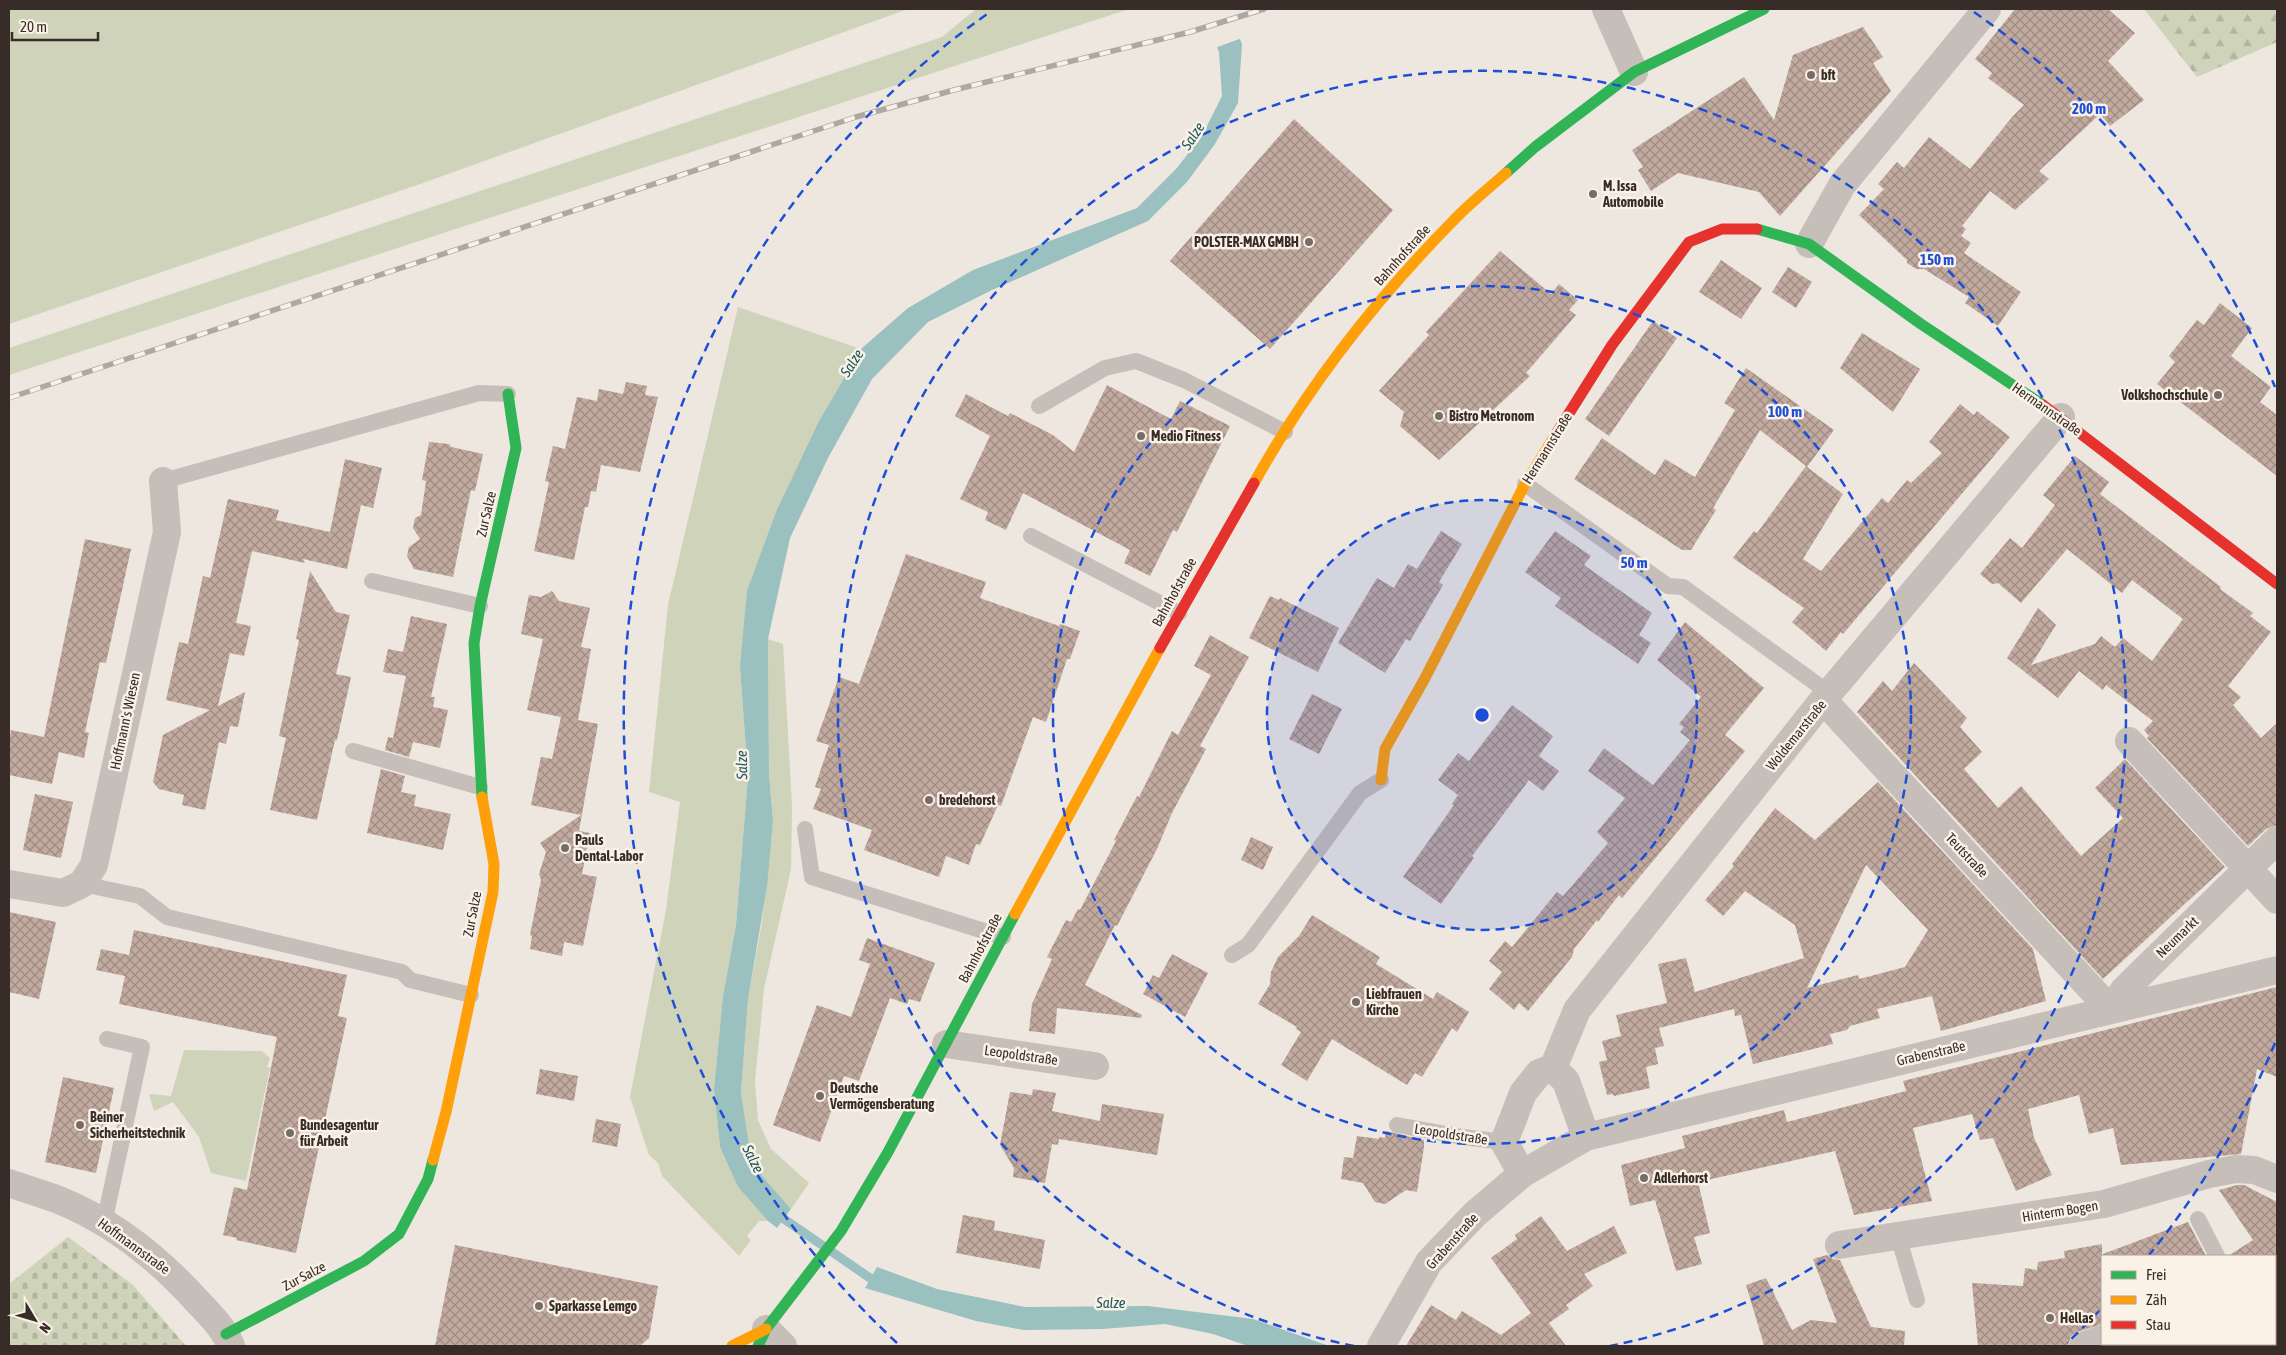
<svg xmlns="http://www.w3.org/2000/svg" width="2286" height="1355" viewBox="0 0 2286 1355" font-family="'Asap Condensed',sans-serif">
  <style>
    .green { fill: #cfd3b9 }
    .forest { fill: url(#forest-firs) }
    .cemetery { fill: url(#cemetery-stones) }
    .water { fill: #9ac0c0 }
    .pier { fill: #ede7e0 }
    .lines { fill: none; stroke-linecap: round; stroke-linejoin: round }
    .stream { stroke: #9ac0c0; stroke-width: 9 }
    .building { fill: url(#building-cross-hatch); fill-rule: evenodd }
    .lane { stroke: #c6bfb9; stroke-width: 16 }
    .street { stroke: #c6bfb9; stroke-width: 28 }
    .fast { stroke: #30b455; stroke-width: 11 }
    .slow { stroke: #ff9f0a; stroke-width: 11 }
    .jam { stroke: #e5322d; stroke-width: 11 }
    .rail-casing { stroke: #aea8a3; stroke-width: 5.5 }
    .rail { stroke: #faf1e7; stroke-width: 4; stroke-dasharray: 11; stroke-linecap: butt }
    .ring { fill: none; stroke: #1d4ed8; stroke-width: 2.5; stroke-dasharray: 9 6 }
    .poi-dot { fill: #776d68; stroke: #faf1e7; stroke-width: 2 }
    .labels { text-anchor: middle; stroke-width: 5; stroke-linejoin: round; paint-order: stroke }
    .poi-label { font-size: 14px; font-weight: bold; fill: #372c27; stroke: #faf1e7; text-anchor: start }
    .street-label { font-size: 14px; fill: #372c27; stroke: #faf1e7 }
    .water-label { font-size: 15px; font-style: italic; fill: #1a585b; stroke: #faf1e7 }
    .centre { fill: #1d4ed8; stroke: #faf1e7; stroke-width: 2.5 }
    .ring-label { font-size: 15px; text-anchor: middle; font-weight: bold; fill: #1d4ed8; stroke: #faf1e7; stroke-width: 5; stroke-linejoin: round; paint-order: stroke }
  </style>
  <defs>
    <pattern id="forest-firs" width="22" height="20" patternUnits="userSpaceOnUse" patternTransform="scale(1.25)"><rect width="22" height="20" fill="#cfd3b9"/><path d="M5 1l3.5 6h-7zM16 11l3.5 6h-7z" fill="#b2b59f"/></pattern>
    <pattern id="cemetery-stones" width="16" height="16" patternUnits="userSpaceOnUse" patternTransform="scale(1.25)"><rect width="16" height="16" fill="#cfd3b9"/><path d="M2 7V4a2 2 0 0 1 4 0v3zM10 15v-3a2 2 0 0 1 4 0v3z" fill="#b2b59f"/></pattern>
    <pattern id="building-cross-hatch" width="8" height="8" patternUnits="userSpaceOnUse" patternTransform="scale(1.25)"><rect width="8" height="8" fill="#c2aaa0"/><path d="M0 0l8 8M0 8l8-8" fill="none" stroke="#9e8b82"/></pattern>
  </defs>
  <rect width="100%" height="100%" fill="#ede7e0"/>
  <!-- green -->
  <path class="green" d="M9 9H908L423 183 9 324Z
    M976 9H1129L9 375V348L942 37Z
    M738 307 861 349 819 421 740 667 748 776 736 925 723 996 714 1089 720 1147 738 1187 768 1221H759L747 1236 751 1240 739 1256 662 1176 658 1163 649 1155 630 1097 666 910 680 802 649 792 668 605Z
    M768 639 783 644 792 806 791 869 764 989 755 1082 758 1120 771 1149 809 1183 791 1209 762 1176 749 1144 741 1093 748 999 762 922 773 821 769 774Z
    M184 1050 262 1051 270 1058 267 1067 270 1068 246 1181 211 1173 199 1137 173 1102 154 1111 149 1094 171 1096Z"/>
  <!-- forest -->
  <path class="forest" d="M2144 9H2277V42L2197 77Z"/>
  <!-- cemetery -->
  <path class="cemetery" d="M68 1237 133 1285 186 1346H9V1284Z"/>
  <!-- water -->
  <path class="water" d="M1203 9H1227L1242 44 1238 103 1215 144 1187 182 1148 221 992 290 928 322 872 379 828 458 790 538 768 639 769 774 773 821 767 886 748 999 741 1093 749 1144 762 1176 791 1209 777 1228 768 1221 738 1187 720 1147 714 1089 723 996 736 925 748 776 740 667 747 591 776 512 819 421 861 349 908 308 973 270 1137 208 1176 169 1202 136 1222 96 1219 52Z
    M877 1267 937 1289 1025 1307 1148 1306 1253 1319 1329 1346H1248L1213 1334 1165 1324 1103 1329 1024 1330 976 1321 865 1288Z"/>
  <!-- pier -->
  <path class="pier" d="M1201 9H1230L1242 38 1215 48Z"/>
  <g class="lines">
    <!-- stream -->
    <path class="stream" d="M777 1211 784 1219 870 1278 882 1282"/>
  </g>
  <!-- building -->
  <path class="building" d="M2015 9H2108L2135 33 2108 61 2144 100 2110 126 2100 114 2039 171 2049 179 2015 210 1990 191 1962 226 1966 229 1961 236 1971 243 1964 253 2021 292 1998 326 1965 303 1969 297 1924 269H1916L1907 263V260L1859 215 1884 189 1878 184 1897 162 1904 168 1929 137 1970 169 2013 116 2024 105 1988 78 1992 73 1975 59Z
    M1863 27 1883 57 1873 63 1891 91 1780 216 1759 192 1678 173 1651 191 1638 170 1643 167 1632 150 1744 77 1774 120 1793 55Z
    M1294 119 1393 210 1270 349 1170 261Z
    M1500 251 1551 294 1559 284 1578 300 1569 310 1576 315 1526 373 1530 376 1439 460 1400 426 1404 412 1379 391 1429 335 1426 332Z
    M1721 260 1762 288 1741 319 1699 292Z
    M1788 267 1812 282 1796 308 1772 292Z
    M2220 303 2252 328 2231 356 2271 387 2260 402 2277 415V476L2157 384 2175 362 2169 356 2197 320 2204 325Z
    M1653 321 1677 338 1609 436 1585 419Z
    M1862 333 1920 369 1893 412 1840 368Z
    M1746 368 1834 430 1807 467 1843 494 1803 559 1821 571 1882 498 1888 503 1907 480 1911 483 1942 453 1929 442 1960 404 1974 415 1977 411 2010 437 1843 634 1841 632 1826 651 1792 622 1804 608 1733 558 1754 531 1757 533 1806 466 1760 430 1713 508 1716 510 1691 550H1682L1574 479 1602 438 1655 475 1665 459 1695 477 1735 410 1724 403Z
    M626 382 647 386 645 395 658 397 640 472 601 465 596 492 591 491 588 507H585L574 560 534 551 549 482 545 481 553 446 565 449 577 397 597 401 599 389 623 394Z
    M1107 385 1171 419 1180 401 1230 426 1177 532 1173 530 1150 576 1124 563 1130 550 1023 493 1006 530 985 520 988 512 960 499 990 436 955 416 966 394 1008 416 1010 413 1053 435 1074 452Z
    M429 442 449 444 451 447 483 454 475 491 471 490 453 577 414 569 407 556 409 547 420 539 413 528 415 518 421 515 426 481 422 480Z
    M2075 456 2109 482 2100 494 2221 587 2220 589 2253 613 2250 616 2271 632 2228 686 2241 697 2233 705 2261 738 2277 723V825L2266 829 2248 846 2147 738 2149 736 2144 730 2153 721 2106 685 2103 690 2079 671 2058 698 2007 658 2038 608 2056 625 2031 665 2095 644 2101 636 2115 647 2123 638 2152 661 2183 619 2132 580 2122 593 2067 549 2021 603 1998 583 1992 584 1980 574 2010 538 2022 548 2055 505 2043 495Z
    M345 459 382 468 373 508 361 505 347 569 303 559 305 563 252 551 236 623 251 626 244 656 230 653 218 706 245 692 238 727 230 726 226 744 219 742 205 810 182 805 184 795 159 789 153 782 163 735 210 710 166 700 179 642 188 644 203 576 210 578 228 499 279 510 276 520 330 532Z
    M1441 531 1462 544 1439 582 1443 585 1410 641 1406 639 1385 673 1338 643 1377 578 1394 588 1408 564 1417 569Z
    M1555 531 1591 556 1584 565 1652 613 1639 635 1651 643 1638 664 1555 606 1561 598 1525 572Z
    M85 539 131 549 106 663 100 662 85 732 89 733 84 758 59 752 52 784 9 775V742L11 730 44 737Z
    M906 554 986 582 980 598 1059 626 1060 624 1080 631 1070 659H1067L1046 722 1033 717 1001 806 998 805 980 845 976 844 969 865 946 856 939 877 864 850 872 830 813 809 821 789 815 787 829 745 816 741 839 677 859 684Z
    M310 571 336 612 350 615 336 674 351 677 337 740H335L317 820 270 810 286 738 279 736 299 640 296 639Z
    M552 591 559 601 590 608 581 647 591 649 578 720 598 724 579 831 590 833 582 874 597 877 583 946 564 942 562 956 530 949 532 936 530 935 541 880 539 874 546 852 540 843 581 815 531 805 541 757 552 759 561 717 527 710 543 639 521 634 529 595 541 597Z
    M1270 596 1279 600 1280 598 1339 628 1318 672 1249 638Z
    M411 616 447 624 431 697H435L433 707 448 710 440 748 413 742 409 757 385 750 388 737 393 738 406 676 383 672 388 649 403 652Z
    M1685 622 1764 688 1725 735 1745 751 1622 898 1619 895 1598 922 1597 920 1574 949 1572 957 1528 1011 1519 1003 1514 1010 1489 989 1502 972 1489 961 1505 941 1512 947 1557 892 1563 896 1571 887 1608 843 1597 832 1625 798 1588 771 1604 748 1653 785 1690 740 1680 732 1684 727 1679 724 1701 697 1657 660Z
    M1210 635 1249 657 1200 746 1206 749 1172 813 1157 849 1117 926 1115 925 1085 985 1142 1015 1141 1018 1057 1008 1055 1034 1029 1031 1032 1004 1052 959 1047 957 1066 920 1071 922 1078 909 1080 910 1116 841 1114 840 1137 796 1139 797 1172 731 1178 735 1211 675 1194 666Z
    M1914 663 1967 718 1960 727 1982 752 1964 769 1998 808 2021 786 2081 856 2123 818 2095 788 2125 759 2225 867 2103 979 1857 712 1883 681 1892 691Z
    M1312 694 1342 709 1319 754 1289 739Z
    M1512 705 1553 736 1539 756 1559 771 1543 791 1529 780 1472 856 1474 858 1441 904 1403 877 1454 805 1452 804 1458 795 1438 780 1458 753 1469 761Z
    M381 769 405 776 401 792 416 795 414 806 451 814 443 850 367 833Z
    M1878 782 2033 949 2046 1001 1941 1031 1932 996 1877 1009 1880 1018 1850 1026 1847 1030 1830 1034 1833 1044 1753 1064 1741 1015 1735 1016 1734 1009 1659 1028 1664 1046 1655 1048 1658 1064 1646 1067 1650 1088 1614 1096 1613 1094 1607 1095 1599 1062 1607 1060 1602 1041 1621 1036 1616 1015 1667 1003 1658 964 1686 958 1695 992 1804 958 1795 925 1745 891 1723 916 1705 900 1734 866 1732 864 1775 808 1815 840ZM1866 865 1928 930 1905 967 1859 979 1858 975 1807 988Z
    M35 794 73 802 61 858 23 850Z
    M1251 837 1273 847 1263 870 1241 860Z
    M9 912 56 922 39 999 9 992Z
    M1312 915 1380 957 1376 964 1433 999 1437 992 1469 1012 1457 1032 1452 1028 1422 1077 1415 1073 1407 1085 1332 1039 1307 1081 1281 1065 1301 1032 1296 1029 1297 1027 1258 1004 1270 984 1271 972 1278 957 1299 936Z
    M134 930 347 975 338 1016 347 1018 296 1253 236 1240 237 1238 223 1235 234 1187 247 1190 277 1037 119 1004 125 976 96 970 101 949 129 955Z
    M867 938 935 963 920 1002 909 999 907 1004 890 998 859 1081 844 1076 820 1142 773 1125 817 1005 851 1017 870 964 859 960Z
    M1172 954 1208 973 1185 1017 1143 994 1153 975 1159 978Z
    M2277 987V1077L2257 1069 2241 1154 2121 1165 2113 1128 2089 1134 2079 1095 2028 1109 2034 1138 2052 1175 2016 1191 1993 1138 1980 1140 1972 1114 1913 1128 1932 1201 1854 1215 1835 1151 1698 1182 1710 1233 1694 1237 1702 1264 1676 1271 1655 1200 1630 1206 1621 1165 1685 1148 1682 1136 1784 1110 1787 1122 1906 1091 1903 1081Z
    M540 1069 578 1076 574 1101 536 1094Z
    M63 1077 114 1088 96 1173 45 1162Z
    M1033 1089 1056 1093 1052 1111 1100 1121 1102 1104 1164 1114 1157 1155 1059 1139 1058 1145 1052 1144 1045 1183 1013 1177 1014 1168 1000 1145 1010 1092 1032 1095Z
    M596 1119 621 1124 617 1147 592 1142Z
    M1386 1131 1424 1140V1147L1417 1192 1406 1190 1385 1204 1375 1202 1363 1183 1341 1179 1344 1157 1353 1158 1357 1136 1379 1139V1137L1385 1138Z
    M2237 1185H2244L2277 1202V1257L2228 1256 2253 1240 2219 1190Z
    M963 1215 995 1221 994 1230 1045 1240 1040 1269 956 1253Z
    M1541 1216 1567 1251 1614 1226 1627 1253 1584 1274 1593 1286 1566 1305 1569 1309 1549 1323 1566 1346H1406L1431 1305 1456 1320 1462 1311 1501 1335 1531 1313 1491 1258 1517 1239 1515 1235Z
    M2188 1222 2206 1256H2103V1254Z
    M2102 1244V1324L2077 1332 2071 1336 2068 1346H1978L1972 1283 2023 1286 2025 1268 2037 1270 2038 1262 2065 1258 2064 1251Z
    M455 1245 658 1286 649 1338 640 1346H435Z
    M1827 1255 1833 1259 1840 1260 1871 1327 1905 1331 1904 1346H1762L1764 1345 1746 1285 1766 1278 1792 1330 1811 1320 1837 1323 1813 1259Z"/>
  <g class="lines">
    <!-- lane -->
    <path class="lane" d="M1039 406 1105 368 1136 361 1184 380 1285 432
      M163 481 479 393 508 394
      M1525 484 1668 586 1683 587 1829 693
      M1031 536 1179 613
      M372 581 480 606
      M353 751 480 787
      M805 829 812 877 1003 937
      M82 884 140 896 167 917 402 972 410 980 471 995
      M1232 955 1248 945 1360 793 1381 780
      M1397 1125 1463 1137 1504 1142
      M2198 1219 2217 1256
      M104 1223 142 1047 107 1039
      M1898 1236 1917 1300"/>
    <!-- street -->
    <path class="street" d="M1606 9 1634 72
      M1809 244 1842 185 1987 9
      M1823 700 2111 1010 2124 990 2277 840
      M2129 741 2277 900
      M9 884 63 893 82 884 94 865 167 532 163 481
      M946 1044 1095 1066
      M1553 1068 1577 1010 1823 700 2061 417
      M1553 1068 1566 1081 1586 1137
      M1522 1174 1504 1142 1523 1093 1539 1073 1553 1068
      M9 1183C26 1189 43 1194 59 1200 113 1222 159 1259 197 1301 210 1315 224 1328 231 1346
      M1839 1245 2104 1204 2209 1174 2236 1169 2254 1170 2277 1179
      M2275 1274 2277 1273
      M766 1329 783 1346
      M1381 1346 1429 1262 1475 1214 1522 1174 1586 1137 2277 970
      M2083 1346 2102 1339"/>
    <!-- fast -->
    <path class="fast" d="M1506 173 1535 147 1634 72 1764 9
      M1757 229 1809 244 1921 324 2043 405
      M482 797 474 643 480 606 516 448 508 394
      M226 1334 364 1261 399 1234 428 1179 433 1160
      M758 1346 766 1329 841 1231 888 1152 1015 914"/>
    <!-- slow -->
    <path class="slow" d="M1254 483C1307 388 1376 299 1453 221 1469 204 1488 189 1506 173
      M1381 780 1385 749 1424 680 1525 484 1556 434
      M1015 914 1160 648
      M433 1160 446 1112 493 892 494 864 482 797
      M732 1346 766 1329"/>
    <!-- jam -->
    <path class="jam" d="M2043 405 2277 584
      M1556 434 1612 345 1689 242 1722 229H1757
      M1160 648 1254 483"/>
    <!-- rail casing -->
    <g class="rail-casing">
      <path id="rail" d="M9 398 856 117 954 90 1190 32 1264 9"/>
    </g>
    <!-- rail -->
    <use href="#rail" class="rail"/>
  </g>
  <!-- distance rings -->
  <circle cx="1482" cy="715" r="215" fill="#1d4ed8" fill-opacity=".12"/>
  <g class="ring">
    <circle cx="1482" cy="715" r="215"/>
    <circle cx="1482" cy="715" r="429"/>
    <path d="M1354 1346A644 644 0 1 1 1610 1346"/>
    <path d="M2275 1043A858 858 0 0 1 2149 1255M2099 1311A858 858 0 0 1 2067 1343M897 1343A858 858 0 0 1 990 12M1974 12A858 858 0 0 1 2275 387"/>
  </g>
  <!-- markers -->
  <g class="poi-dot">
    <circle cx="1811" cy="75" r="5"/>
    <circle cx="1593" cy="194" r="5"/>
    <circle cx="1309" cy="242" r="5"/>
    <circle cx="2218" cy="395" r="5"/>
    <circle cx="1439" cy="416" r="5"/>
    <circle cx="1141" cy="436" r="5"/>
    <circle cx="929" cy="800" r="5"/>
    <circle cx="565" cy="848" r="5"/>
    <circle cx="1356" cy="1002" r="5"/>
    <circle cx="820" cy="1096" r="5"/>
    <circle cx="80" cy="1125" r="5"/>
    <circle cx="290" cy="1133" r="5"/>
    <circle cx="1644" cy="1178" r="5"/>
    <circle cx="539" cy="1306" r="5"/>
    <circle cx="2050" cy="1318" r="5"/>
  </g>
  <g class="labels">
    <!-- poi labels -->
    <g class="poi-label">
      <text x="1821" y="80">bft</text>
      <text x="1603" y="191">M. Issa<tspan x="1603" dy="16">Automobile</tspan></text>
      <text x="1299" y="247" text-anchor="end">POLSTER-MAX GMBH</text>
      <text x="2208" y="400" text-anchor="end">Volkshochschule</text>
      <text x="1449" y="421">Bistro Metronom</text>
      <text x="1151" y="441">Medio Fitness</text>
      <text x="939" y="805">bredehorst</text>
      <text x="575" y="845">Pauls<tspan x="575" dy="16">Dental-Labor</tspan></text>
      <text x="1366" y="999">Liebfrauen<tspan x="1366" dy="16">Kirche</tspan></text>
      <text x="830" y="1093">Deutsche<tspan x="830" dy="16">Vermögensberatung</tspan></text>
      <text x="90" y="1122">Beiner<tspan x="90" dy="16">Sicherheitstechnik</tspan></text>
      <text x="300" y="1130">Bundesagentur<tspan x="300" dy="16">für Arbeit</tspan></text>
      <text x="1654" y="1183">Adlerhorst</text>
      <text x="549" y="1311">Sparkasse Lemgo</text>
      <text x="2060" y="1323">Hellas</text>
    </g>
    <!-- street labels -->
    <g class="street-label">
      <text transform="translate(1402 255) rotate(-48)" y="5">Bahnhofstraße</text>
      <text transform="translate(2047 409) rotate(35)" y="5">Hermannstraße</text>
      <text transform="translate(1547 448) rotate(-58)" y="5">Hermannstraße</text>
      <text transform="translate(486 514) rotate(-77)" y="5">Zur Salze</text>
      <text transform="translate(1174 592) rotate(-61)" y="5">Bahnhofstraße</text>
      <text transform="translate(125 721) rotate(-78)" y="5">Hoffmann's Wiesen</text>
      <text transform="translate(1796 735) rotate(-51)" y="5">Woldemarstraße</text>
      <text transform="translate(1967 855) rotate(47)" y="5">Teutstraße</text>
      <text transform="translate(472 914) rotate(-79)" y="5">Zur Salze</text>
      <text transform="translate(2177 937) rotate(-44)" y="5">Neumarkt</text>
      <text transform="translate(980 948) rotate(-62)" y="5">Bahnhofstraße</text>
      <text transform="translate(1931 1053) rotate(-13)" y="5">Grabenstraße</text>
      <text transform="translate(1021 1055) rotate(8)" y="5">Leopoldstraße</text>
      <text transform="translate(1451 1134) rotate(9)" y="5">Leopoldstraße</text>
      <text transform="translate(2060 1211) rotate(-9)" y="5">Hinterm Bogen</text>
      <text transform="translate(1452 1241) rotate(-48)" y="5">Grabenstraße</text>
      <text transform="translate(134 1246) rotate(36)" y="5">Hoffmannstraße</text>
      <text transform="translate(304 1276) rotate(-28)" y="5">Zur Salze</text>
    </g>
    <!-- water labels -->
    <g class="water-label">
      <text transform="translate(1193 136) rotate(-56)" y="5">Salze</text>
      <text transform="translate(852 363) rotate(-57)" y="5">Salze</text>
      <text transform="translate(742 765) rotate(-91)" y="5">Salze</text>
      <text transform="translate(753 1159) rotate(63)" y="5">Salze</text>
      <text x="1111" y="1308">Salze</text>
    </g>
  </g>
  <circle cx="1482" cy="715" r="8" class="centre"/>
  <g class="ring-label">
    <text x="2089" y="114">200 m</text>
    <text x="1937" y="265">150 m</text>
    <text x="1785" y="417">100 m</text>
    <text x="1634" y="568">50 m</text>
  </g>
  <!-- border -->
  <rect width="2286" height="1355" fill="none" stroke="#372c27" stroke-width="20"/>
  <!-- legend -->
  <rect x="2101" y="1255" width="175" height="90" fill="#faf1e7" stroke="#aca29a"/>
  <rect x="2111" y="1271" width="25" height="8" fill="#30b455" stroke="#aca29a"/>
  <text x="2146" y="1280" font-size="15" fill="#372c27">Frei</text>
  <rect x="2111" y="1296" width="25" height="8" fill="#ff9f0a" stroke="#aca29a"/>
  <text x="2146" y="1305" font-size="15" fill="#372c27">Zäh</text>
  <rect x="2111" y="1321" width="25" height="8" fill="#e5322d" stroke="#aca29a"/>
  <text x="2146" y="1330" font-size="15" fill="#372c27">Stau</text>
  <!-- north arrow -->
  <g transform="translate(35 1320) rotate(128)" stroke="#faf1e7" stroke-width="4" paint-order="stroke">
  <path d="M0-4L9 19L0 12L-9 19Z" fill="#372c27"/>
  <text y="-8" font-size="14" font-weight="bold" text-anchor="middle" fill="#372c27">N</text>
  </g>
  <!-- scale -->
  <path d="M12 32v8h86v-8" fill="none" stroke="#372c27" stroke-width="2.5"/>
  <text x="20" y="32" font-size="15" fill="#372c27" stroke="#faf1e7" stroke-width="4" paint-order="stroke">20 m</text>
</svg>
